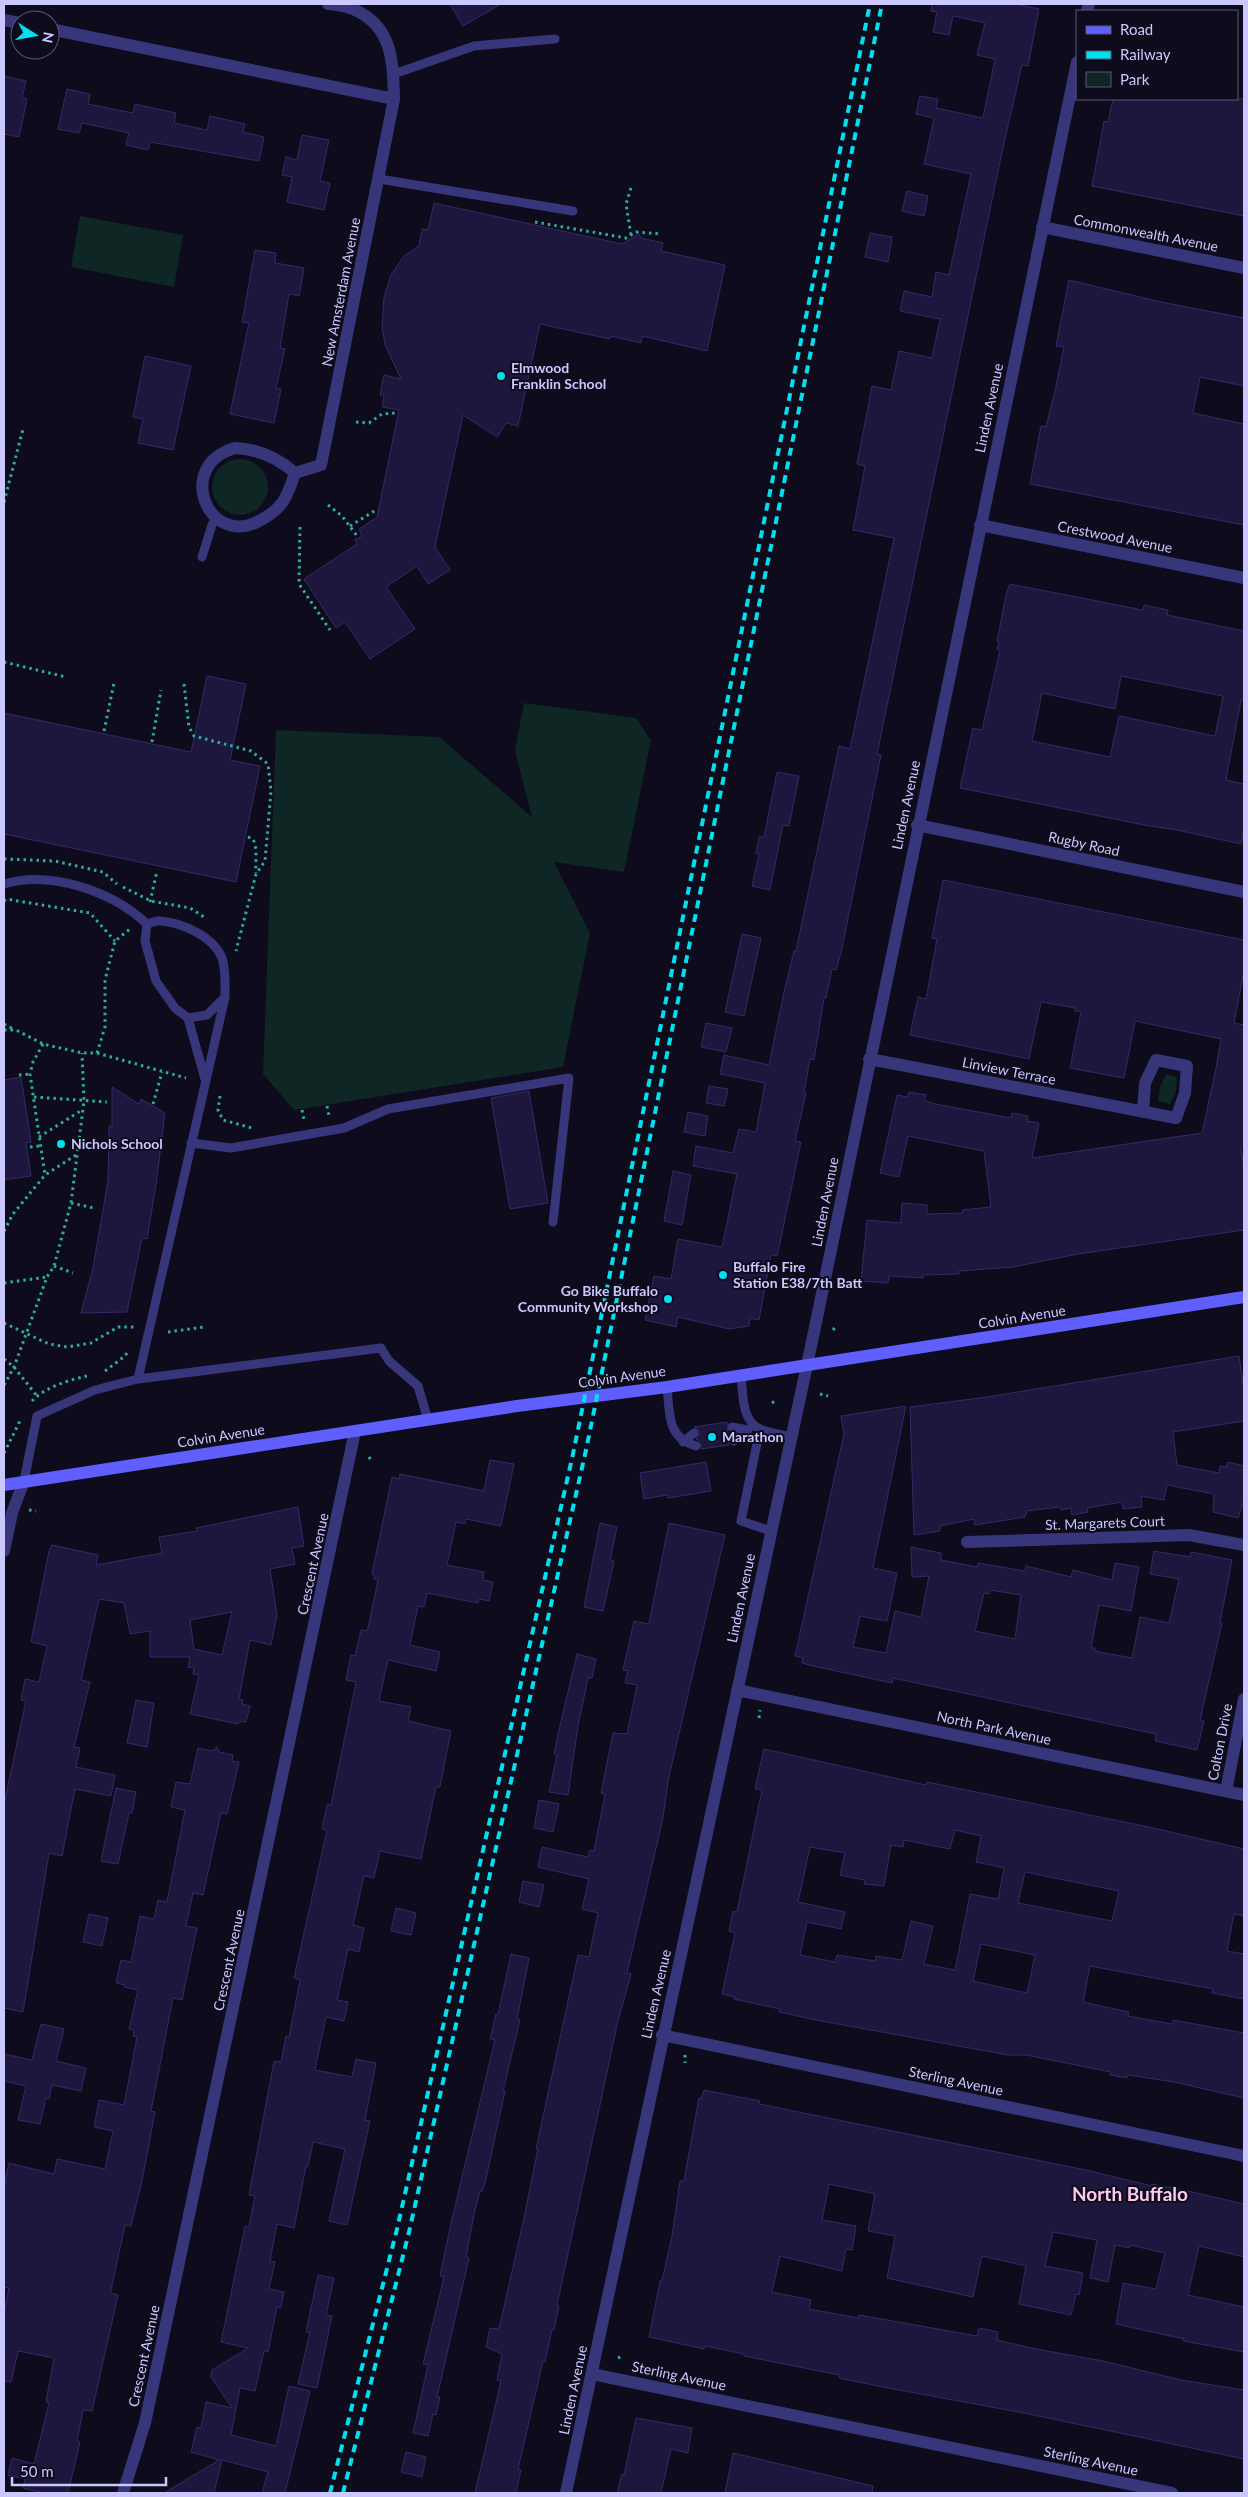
<svg xmlns="http://www.w3.org/2000/svg" width="1248" height="2497" viewBox="0 0 1248 2497" font-family="Lato,sans-serif">
  <style>
    .green { fill: #0e2624 }
    .building { fill: #1e173d; stroke: #342969; fill-rule: evenodd }
    .lines { fill: none; stroke-linecap: round; stroke-linejoin: round }
    .path { stroke: #2dada1; stroke-width: 3; stroke-dasharray: 2.5 4; stroke-linecap: butt }
    .lane { stroke: #37367b; stroke-width: 9 }
    .street { stroke: #37367b; stroke-width: 12 }
    .secondary { stroke: #5e5ffe; stroke-width: 12 }
    .rail { stroke: #01e0f0; stroke-width: 4; stroke-dasharray: 8 6; stroke-linecap: butt }
    .poi-dot { fill: #01e0f0; stroke: #0e0b1c; stroke-width: 2 }
    .labels { text-anchor: middle; stroke-width: 4; stroke-linejoin: round; paint-order: stroke }
    .street-label { font-size: 14px; fill: #cbc7ff; stroke: #0e0b1c }
    .poi-label { font-size: 14px; font-weight: bold; fill: #cbc7ff; stroke: #0e0b1c; text-anchor: start }
    .district-label { font-size: 19px; font-weight: bold; fill: #ffc9ed; stroke: #0e0b1c }
  </style>
  <rect width="100%" height="100%" fill="#0e0b1c"/>
  <!-- green -->
  <path class="green" d="M80 216 183 235 174 287 71 267Z
    M212 487a28 28 0 1 1 56 0a28 28 0 1 1-56 0Z
    M524 703 636 718 651 740 624 872 554 862 590 933 563 1067 294 1110 263 1074 276 730 439 737 532 817 515 750Z
    M1166 1074 1177 1077 1176 1092 1170 1104 1158 1101 1160 1087Z"/>
  <!-- building -->
  <path class="building" d="M450 4H501L463 26Z
    M932 4H1015L1039 9 1028 66 1022 65 1002 152 877 754 881 755 841 953 836 970 832 969 826 998H824L814 1060 810 1059 804 1093H806L795 1141 801 1142 782 1233 777 1256 771 1255 759 1320 750 1318 749 1326 729 1329 678 1317 676 1327 645 1320 654 1276 671 1279 678 1239 722 1247 737 1174 693 1166 696 1146 733 1153 739 1129 756 1132 765 1083 720 1074 724 1055 769 1065 784 992 794 951H796L839 746 850 749 894 538 853 530 865 466 857 464 872 386 891 390 899 351 932 358 940 319 900 311 904 291 932 297 936 272 949 275 971 174 924 164 934 118 916 114 920 96 938 99 936 108 983 118 995 59 977 55 985 23 953 16 949 35 933 32 937 12 931 11Z
    M4 76 26 81 22 98 27 99 19 137 4 134Z
    M67 89 90 94 88 104 133 113 135 104 176 113 174 123 207 130 210 116 245 124 243 132 264 137 259 161 150 142 148 150 126 145 129 133 82 123 79 133 58 129Z
    M1113 99H1244V216L1092 186 1104 121 1108 122Z
    M302 135 329 140 320 181 330 183 324 210 287 202 292 177 282 175 286 157 297 160Z
    M907 191 928 196 924 216 902 211Z
    M434 203 622 244 639 234 641 238 663 243 661 251 725 265 707 351 642 336 641 343 611 336 610 339 540 324 518 426 506 423 497 437 463 415 435 547 450 570 428 584 417 566 386 587 415 629 370 659 345 622 336 628 304 579 357 544 355 540 362 536 359 529 377 517 399 410 382 407 384 396 380 395 384 375 401 379 385 345 382 326 384 298 391 275 404 256 419 246 422 229 428 230Z
    M870 233 892 237 888 262 865 257Z
    M255 250 276 253 275 263 304 268 299 296 289 294 280 348 285 349 276 388 281 389 274 423 230 414 249 323 242 322Z
    M1069 280 1161 302 1244 318V386L1200 377 1193 413 1244 424V525L1030 484 1041 426 1046 427 1056 386 1064 347 1056 346Z
    M145 356 191 366 173 450 138 443 143 419 133 417Z
    M1010 584 1143 610 1144 605 1168 610 1167 615 1244 631V700H1241L1226 780 1244 784V829L1241 844 1177 830 1144 825 960 788 973 728 982 730 1000 650 997 649 999 642 997 641 1007 591ZM1121 676 1223 696 1215 736 1119 716 1110 757 1032 741 1042 693 1115 709Z
    M207 676 246 684 230 760 260 766 236 882 4 834V713L191 752Z
    M777 772 799 776 789 826 783 825 770 890 752 886 759 854 756 853 759 837H764Z
    M943 880 1244 940V971L1234 1023 1244 1025V1147H1241L1244 1171V1230L1078 1254 1013 1267 959 1271V1274L923 1275V1278L889 1276 888 1283 861 1281 867 1220 901 1223 902 1203 927 1205V1214L963 1213 962 1210 991 1207 984 1151 908 1136 899 1177 880 1173 897 1095 907 1097 909 1092 926 1095 925 1101 935 1104 1011 1118 1012 1113 1028 1116 1027 1121 1039 1123 1032 1158 1202 1133 1216 1068 1221 1039 1135 1021 1124 1078 1070 1068 1081 1012 1075 1011V1008L1041 1002 1029 1059 910 1035 918 997 926 999 937 939 932 938Z
    M742 934 761 938 744 1016 725 1012Z
    M706 1023 732 1028 726 1052 701 1047Z
    M21 1077 31 1142 26 1143 31 1176 4 1180V1080Z
    M709 1086 728 1089 724 1106 706 1103Z
    M112 1087 139 1104 141 1099 165 1113 156 1185 147 1239 142 1238 127 1312 81 1313 93 1268 108 1181 109 1126H112Z
    M529 1091 548 1203 510 1209 491 1098Z
    M688 1112 708 1116 705 1136 684 1132Z
    M673 1171 691 1175 682 1225 664 1221Z
    M1239 1356 1244 1390V1421L1173 1432 1177 1465 1219 1473 1220 1466 1226 1467 1228 1462 1244 1466V1499L1238 1518 1213 1512 1214 1494 1167 1485 1164 1500 1141 1496 1142 1507 1123 1509 1122 1502 1087 1508 1088 1512 1072 1515 1071 1508 1061 1510 1060 1507 1027 1511 1025 1517 975 1525 974 1519 940 1526V1531L914 1535 910 1407 987 1397Z
    M906 1406 873 1568 897 1573 887 1621 860 1616 853 1647 886 1653 895 1611 921 1617 929 1576 912 1577 911 1547 941 1553V1560L977 1567 978 1563 1025 1571 1026 1566 1071 1577 1073 1570 1112 1580 1115 1563 1139 1567 1131 1611 1099 1605 1091 1648H1095L1094 1651 1132 1658 1140 1617 1169 1623 1179 1579 1150 1574 1154 1551 1190 1557 1191 1552 1232 1560 1220 1623H1222L1200 1720 1204 1721 1197 1750 1155 1741 1156 1734 893 1678 892 1683 813 1666 802 1663 803 1658 795 1656 844 1434 841 1416ZM990 1590 1021 1595 1015 1639 975 1631 984 1593 989 1594Z
    M727 1422 729 1445 701 1449V1443L696 1439 700 1432 694 1427Z
    M490 1460 514 1464 501 1526 466 1519 465 1524 456 1522 447 1565 484 1572 483 1580 493 1582 489 1601 479 1599 478 1603 427 1593 424 1607 418 1606 410 1645 440 1652 436 1671 388 1660 379 1701 411 1707 408 1721 451 1731 440 1787H436L421 1859 380 1851 374 1878 364 1876 353 1925 364 1928 359 1952 348 1949 337 2000 348 2002 344 2021 326 2017 315 2070 352 2077 356 2059 376 2063 365 2120 370 2121 347 2225 329 2221 345 2149 313 2142 308 2167 306 2166 294 2228 277 2224 270 2261 275 2262 269 2289 284 2292 281 2307H277L268 2352 264 2351 255 2391 240 2388 231 2435 276 2446 289 2386 310 2391 285 2493H262L268 2472 222 2460 214 2493H164L219 2460 191 2452 197 2427 201 2428 206 2402 232 2408 211 2377 212 2370 248 2348 221 2342 245 2226 249 2227 255 2196 249 2195 274 2061 281 2062 286 2036 289 2037 300 1980 294 1978 327 1830 322 1829 327 1805H331L356 1682 346 1680 351 1655 355 1656 361 1630 367 1631 369 1624 378 1580 374 1579V1575L372 1574 392 1477 399 1479 400 1474 484 1491Z
    M706 1462 711 1491 668 1498 667 1495 644 1499 640 1473Z
    M298 1507 304 1546 292 1548 295 1564 270 1569 277 1615 271 1645 250 1640 239 1699 243 1700 242 1704 250 1706 246 1722 239 1721 238 1724 190 1714 199 1675 193 1674 194 1668 188 1667 190 1657H150V1631L130 1634 124 1603 99 1599 81 1680 90 1682 74 1747 80 1748 76 1767 115 1775 111 1796 75 1789 62 1856 49 1853 23 2012 4 2008V1804L26 1701 21 1700 25 1679 39 1682 47 1646 31 1642 49 1551 52 1545 98 1555 96 1565 162 1553 159 1537 197 1531 196 1528ZM232 1612 222 1655 194 1649 190 1620Z
    M600 1523 617 1527 610 1560 614 1561 603 1611 584 1607Z
    M669 1523 725 1535 668 1781 663 1818 627 1973 631 1974 618 2021 557 2305 559 2306 554 2330 552 2329 545 2362 543 2361 518 2469 521 2470 516 2493H475L501 2381 497 2380 502 2354 486 2347 490 2328 498 2329 500 2325 524 2218 538 2149H536L578 1955 589 1957 598 1913 582 1909 589 1879 538 1867 542 1847 588 1857 590 1850 594 1851 605 1794 601 1793 613 1733 627 1734 637 1685 625 1683 628 1671 623 1670 634 1621 649 1624Z
    M577 1654 596 1659 592 1678H588L578 1726 568 1795 549 1792 557 1755 554 1754 558 1734Z
    M136 1700 154 1703 147 1747 127 1743Z
    M217 1747 219 1752 233 1755 232 1761 239 1762 227 1814 221 1813 203 1895 193 1893 186 1926 197 1928 182 2000 173 1998 151 2111 155 2112 142 2181 131 2226 125 2225 111 2290V2293L118 2295 92 2411 83 2410 77 2441 80 2442 68 2493H43L23 2488 25 2479 8 2475 12 2458 34 2464 49 2403 46 2402 54 2358 18 2351 11 2382 4 2381V2314L9 2288 4 2287V2187L9 2163 54 2174 57 2159 105 2169 113 2131 94 2127 99 2100 124 2105 137 2037 133 2036 134 2031 129 2029 138 1990 124 1987 125 1985 116 1983 121 1960 131 1962 140 1916 154 1919 158 1900 167 1902 185 1810 171 1807 176 1782 190 1784 198 1748 212 1751Z
    M764 1749 926 1785 927 1782 1149 1827 1244 1849V1916L1234 1914 1227 1951 1244 1954V1999L1212 1993 1213 1989 1090 1966 1083 2002 1129 2012 1128 2016 1172 2024 1173 2020 1244 2033V2098L1174 2082 1128 2075 1127 2078 1110 2075 1111 2072 1026 2055H1008L816 2020 779 2012 780 2009 734 1999 735 1997 722 1994 735 1933 729 1931 733 1911 737 1912 762 1790 755 1789ZM955 1830 981 1836 976 1862 1004 1868 998 1899 970 1894 955 1970 924 1964 933 1926 911 1921 902 1960 876 1956 875 1961 837 1955 835 1962 800 1955 807 1922 841 1929 845 1912 798 1902 810 1847 845 1853 840 1875 865 1880 864 1884 884 1886 891 1845 903 1847 904 1840 950 1849ZM1025 1872 1119 1891 1112 1921 1018 1903ZM981 1944 1035 1955 1027 1993 973 1981Z
    M116 1788 136 1792 132 1813H129L118 1864 101 1861Z
    M539 1800 559 1804 553 1832 534 1828Z
    M523 1881 544 1885 539 1907 519 1902Z
    M396 1908 416 1913 411 1935 391 1931Z
    M89 1914 108 1918 102 1946 83 1942Z
    M511 1954 529 1958 517 2019 520 2020 503 2091H505L485 2183 482 2192 480 2191 474 2214 466 2257 469 2258 437 2397H440L436 2415 433 2414 428 2436 413 2433 428 2365 423 2364 444 2277 440 2276 451 2223 495 2040 490 2039 496 2014 498 2015Z
    M41 2024 64 2029 56 2061 86 2068 81 2091 52 2085 49 2099 46 2098 40 2124 18 2120 26 2086 4 2081V2054L32 2060Z
    M704 2090 760 2101 759 2104 1086 2170 1152 2186V2184L1188 2191 1244 2204V2257L1199 2246 1188 2295 1244 2307V2352L1183 2341 1184 2339 1116 2324 1123 2283 1156 2289 1165 2253 1130 2245 1129 2248 1115 2245 1108 2282 1090 2278 1097 2240 1053 2232 1045 2266 1083 2273 1079 2295 1076 2294 1071 2315 1019 2304 1026 2266 982 2256 973 2297 887 2278 895 2236 868 2231 875 2194 829 2184 822 2220 856 2226 852 2250 846 2249 842 2271 780 2256 772 2292 811 2300 809 2309 858 2318 859 2315 977 2336 979 2328 998 2332 997 2340 1036 2349 1103 2361 1181 2380 1244 2390V2459L1029 2414 883 2387 839 2378 840 2375 744 2356V2354L705 2346 704 2349 649 2337 660 2281H662L672 2236 680 2181H684L699 2098 701 2099Z
    M318 2275 334 2278 326 2315 332 2316 317 2388 298 2384 310 2332H306Z
    M636 2418 692 2428 688 2453 671 2449 661 2493H617L622 2474 624 2475Z
    M406 2452 426 2457 422 2477 401 2472Z
    M733 2453 873 2486 872 2493H725Z"/>
  <g class="lines">
    <!-- path -->
    <path class="path" d="M631 188 626 204 631 235
      M535 222 626 238 636 232 661 234
      M356 422 369 423 382 414 395 413
      M4 502 23 429
      M328 505 342 516 357 536
      M350 526 376 510
      M300 527 299 584 330 630
      M4 662 66 677
      M184 684 189 727 194 736 251 751 268 764 271 791 265 861 256 874 236 951
      M104 731 114 683
      M152 742 161 690
      M248 837 253 839C258 849 255 862 256 873
      M4 859 55 861 103 872 117 884
      M123 887 151 901 190 908 207 919
      M4 901 6 899 90 913 115 941
      M150 902 157 871
      M4 1024 13 1029
      M4 1030H16L43 1044 82 1053H97L186 1078
      M43 1044 33 1062 30 1074 45 1175
      M97 1053 105 1027V980L115 941 130 929
      M19 1075 30 1074
      M220 1096 218 1110 223 1120 252 1128
      M34 1097 107 1102
      M153 1104 162 1072
      M327 1106 329 1116
      M302 1110 304 1120
      M39 1137 82 1110
      M30 1147 40 1146
      M71 1203 94 1208
      M4 1231 13 1214 45 1175 76 1155
      M54 1266 73 1273
      M4 1283 47 1277
      M4 1323 49 1344 67 1347 91 1343 118 1327H136
      M833 1330 837 1325
      M168 1332 204 1327
      M4 1359 14 1367 37 1396
      M105 1371 125 1356 128 1351
      M4 1385 14 1367 47 1277 54 1266 71 1203 84 1101 82 1053
      M820 1394 828 1396
      M32 1401C45 1387 69 1380 87 1376
      M772 1403 775 1401
      M4 1453 20 1421
      M369 1457 372 1462
      M29 1510 36 1511
      M759 1718 760 1710
      M685 2055V2063
      M618 2358 622 2356"/>
    <!-- lane -->
    <path class="lane" d="M394 74 474 46 555 39
      M379 179 573 211
      M202 557 212 525 216 518
      M4 884C50 870 112 891 147 924
      M147 924 145 941 156 981 175 1008 188 1018 205 1079
      M188 1018 207 1015 223 999
      M191 1143 231 1148 344 1128 388 1109 569 1078 553 1222
      M741 1375C743 1392 741 1421 760 1429 769 1433 781 1434 791 1437
      M138 1379C166 1252 197 1124 225 997 225 984 226 970 222 958 214 937 183 923 161 921 157 920 151 923 147 924
      M667 1387C670 1413 666 1437 696 1446
      M732 1427 748 1430 734 1441
      M760 1429 741 1521 771 1531
      M683 1442 694 1433
      M24 1481 37 1416 95 1390 138 1379 381 1348 389 1361 418 1386 428 1420"/>
    <!-- street -->
    <path class="street" d="M1087 11 1089 4
      M4 20 20 23
      M50 29 394 99
      M1042 227 1244 268
      M235 448C258 449 278 458 295 473 287 498 282 510 257 522 207 546 175 465 235 448Z
      M295 473 321 465 394 99C393 63 393 27 355 10 347 6 337 5 328 4
      M980 525 1244 578
      M917 825 1244 892
      M869 1059 901 1065 1176 1118 1185 1093 1187 1066 1156 1060 1145 1083 1143 1112
      M967 1542 1189 1535 1244 1545
      M4 1551 12 1513 24 1481
      M737 1690 1244 1795
      M1226 1791 1244 1699
      M662 2035 1244 2156
      M592 2374 1172 2493
      M123 2493 145 2423 355 1431
      M566 2493 814 1332 1077 62"/>
    <!-- secondary -->
    <path class="secondary" d="M4 1485 517 1406 667 1387 1244 1297"/>
    <!-- rail -->
    <path class="rail" d="M330 2493 397 2229 573 1454 870 4
      M343 2493 409 2232 586 1450 882 4"/>
  </g>
  <!-- markers -->
  <g class="poi-dot">
    <circle cx="501" cy="376" r="5"/>
    <circle cx="61" cy="1144" r="5"/>
    <circle cx="723" cy="1275" r="5"/>
    <circle cx="668" cy="1299" r="5"/>
    <circle cx="712" cy="1437" r="5"/>
  </g>
  <g class="labels">
    <!-- street labels -->
    <g class="street-label">
      <text transform="translate(1146 233) rotate(11)" y="5">Commonwealth Avenue</text>
      <text transform="translate(341 292) rotate(-79)" y="5">New Amsterdam Avenue</text>
      <text transform="translate(989 408) rotate(-78)" y="5">Linden Avenue</text>
      <text transform="translate(1115 537) rotate(11)" y="5">Crestwood Avenue</text>
      <text transform="translate(906 805) rotate(-78)" y="5">Linden Avenue</text>
      <text transform="translate(1084 844) rotate(12)" y="5">Rugby Road</text>
      <text transform="translate(1009 1071) rotate(11)" y="5">Linview Terrace</text>
      <text transform="translate(825 1202) rotate(-79)" y="5">Linden Avenue</text>
      <text transform="translate(1022 1317) rotate(-9)" y="5">Colvin Avenue</text>
      <text transform="translate(622 1377) rotate(-8)" y="5">Colvin Avenue</text>
      <text transform="translate(221 1436) rotate(-9)" y="5">Colvin Avenue</text>
      <text transform="translate(1105 1523) rotate(-2)" y="5">St. Margarets Court</text>
      <text transform="translate(313 1564) rotate(-78)" y="5">Crescent Avenue</text>
      <text transform="translate(741 1598) rotate(-78)" y="5">Linden Avenue</text>
      <text transform="translate(994 1728) rotate(12)" y="5">North Park Avenue</text>
      <text transform="translate(1220 1742) rotate(-79)" y="5">Colton Drive</text>
      <text transform="translate(229 1960) rotate(-78)" y="5">Crescent Avenue</text>
      <text transform="translate(656 1994) rotate(-77)" y="5">Linden Avenue</text>
      <text transform="translate(956 2081) rotate(12)" y="5">Sterling Avenue</text>
      <text transform="translate(144 2356) rotate(-78)" y="5">Crescent Avenue</text>
      <text transform="translate(679 2376) rotate(12)" y="5">Sterling Avenue</text>
      <text transform="translate(573 2390) rotate(-78)" y="5">Linden Avenue</text>
      <text transform="translate(1091 2461) rotate(12)" y="5">Sterling Avenue</text>
    </g>
    <!-- poi labels -->
    <g class="poi-label">
      <text x="511" y="373">Elmwood<tspan x="511" dy="16">Franklin School</tspan></text>
      <text x="71" y="1149">Nichols School</text>
      <text x="733" y="1272">Buffalo Fire<tspan x="733" dy="16">Station E38/7th Batt</tspan></text>
      <text x="658" y="1296" text-anchor="end">Go Bike Buffalo<tspan x="658" dy="16">Community Workshop</tspan></text>
      <text x="722" y="1442">Marathon</text>
    </g>
    <!-- district labels -->
    <g class="district-label">
      <text x="1130" y="2201">North Buffalo</text>
    </g>
  </g>
  <!-- border -->
  <rect width="1248" height="2497" fill="none" stroke="#cbc7ff" stroke-width="10"/>
  <!-- legend -->
  <rect x="1076" y="10" width="162" height="90" fill="#0e0b1c" stroke="#5a5677"/>
  <rect x="1086" y="26" width="25" height="8" fill="#5e5ffe" stroke="#5a5677"/>
  <text x="1120" y="35" font-size="15" fill="#cbc7ff">Road</text>
  <rect x="1086" y="51" width="25" height="8" fill="#01e0f0" stroke="#5a5677"/>
  <text x="1120" y="60" font-size="15" fill="#cbc7ff">Railway</text>
  <rect x="1086" y="72" width="25" height="15" fill="#0e2624" stroke="#5a5677"/>
  <text x="1120" y="85" font-size="15" fill="#cbc7ff">Park</text>
  <!-- north arrow -->
  <g transform="translate(35 35) rotate(101)"><circle r="24" fill="#0e0b1c" stroke="#5a5677"/>
  <path d="M0-4L9 19L0 12L-9 19Z" fill="#01e0f0"/>
  <text y="-8" font-size="14" font-weight="bold" text-anchor="middle" fill="#cbc7ff">N</text>
  </g>
  <!-- scale -->
  <path d="M12 2477v8h154v-8" fill="none" stroke="#cbc7ff" stroke-width="2.5"/>
  <text x="20" y="2477" font-size="15" fill="#cbc7ff" stroke="#0e0b1c" stroke-width="4" paint-order="stroke">50 m</text>
</svg>
